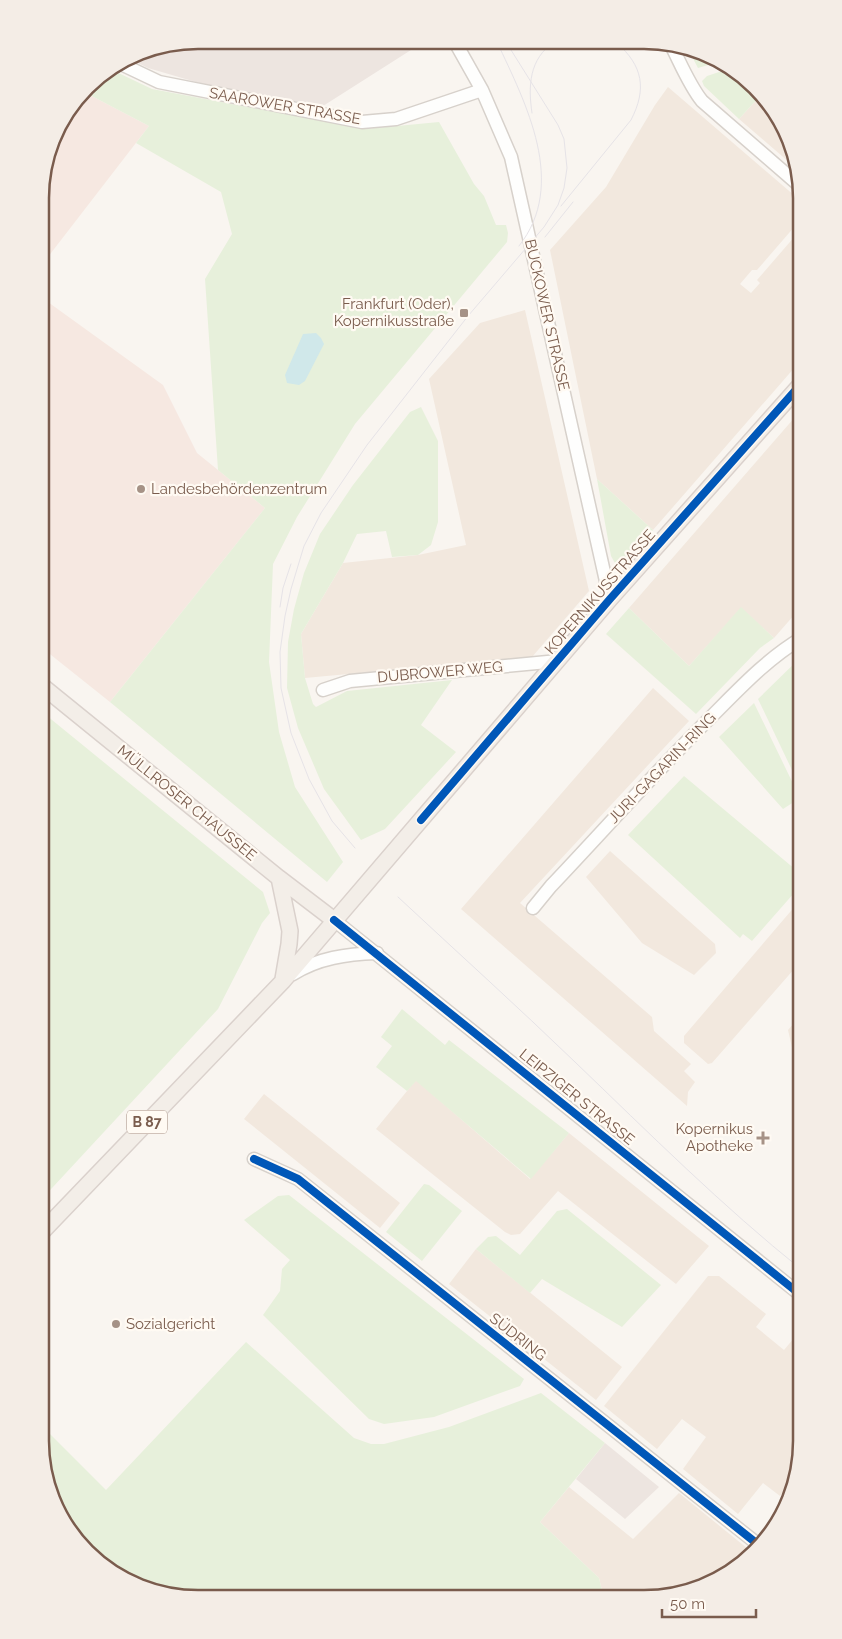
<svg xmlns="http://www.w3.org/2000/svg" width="842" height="1639" viewBox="0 0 842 1639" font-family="Raleway,sans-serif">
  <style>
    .residential { fill: #f2e8de }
    .commercial { fill: #f6e8e1 }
    .industrial { fill: #ede5e0 }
    .green { fill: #e7f0db }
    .water { fill: #d0e8ea }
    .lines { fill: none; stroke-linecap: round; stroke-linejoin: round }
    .minor-casing { stroke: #d7d1cb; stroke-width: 15 }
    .major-casing { stroke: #dad1cc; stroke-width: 18 }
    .minor { stroke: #fefefd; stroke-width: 12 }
    .major { stroke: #f3eee8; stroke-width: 15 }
    .tram { stroke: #e6e3e7; stroke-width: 1 }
    .cycleway-casing { stroke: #fffaf3; stroke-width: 11 }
    .cycleway { stroke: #0057b8; stroke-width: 8 }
    .poi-dot { fill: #a69286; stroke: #fffaf3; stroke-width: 2 }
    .labels { text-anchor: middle; stroke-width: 4.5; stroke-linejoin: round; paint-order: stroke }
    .shield { fill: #fffaf3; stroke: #a28b7f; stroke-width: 1 }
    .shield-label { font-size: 14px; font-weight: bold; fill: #7a5c4d }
    .street-label { font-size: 15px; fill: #7a5c4d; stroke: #fffaf3 }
    .poi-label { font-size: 15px; fill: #7a5c4d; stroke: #fffaf3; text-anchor: end }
    .rim { fill: none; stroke: #7a5c4d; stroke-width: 2.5 }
  </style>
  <rect width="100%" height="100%" fill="#f9f5f0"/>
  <!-- residential -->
  <path class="residential" d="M668 87 802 202V218L757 270H752L740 284 751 293 760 283 757 280 802 228V359L653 530 597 479 550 250 606 187 655 105Z
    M760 96 794 147 797 169 739 119Z
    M525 310 589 591 532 657 305 678 301 634 343 563 418 555 466 545 429 379 480 323Z
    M802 409V606L774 638 741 608 689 666 629 608Z
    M653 688 689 721 520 903 652 1017 654 1031 691 1064 684 1071 695 1082 688 1092 687 1106 461 909Z
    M610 851 715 944 716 953 694 975 642 943 586 877Z
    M802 898V960L712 1063 708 1064 684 1043V1036Z
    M802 1016V1091L788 1030 799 1017Z
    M416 1080 530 1179 569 1133 709 1246 676 1284 558 1191 520 1234 511 1235 505 1232 376 1129Z
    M264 1094 400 1203 380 1228 244 1119Z
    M476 1249 622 1367 596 1400 449 1284Z
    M708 1276H719L766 1314 756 1327 784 1350 799 1332 802 1335V1452L796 1476 780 1496 763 1483 738 1514 683 1469 706 1437 682 1419 657 1449 604 1406Z
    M569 1487 633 1539 679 1493 753 1553 732 1572 695 1591 644 1599H604L599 1578 540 1522Z"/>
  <!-- commercial -->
  <path class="commercial" d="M84 92 149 126 41 266V177L56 128Z
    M41 297 163 385 197 453 265 508 110 702 41 647Z"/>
  <!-- industrial -->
  <path class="industrial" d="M198 40 405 41 411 50 323 106 213 87 148 68 128 58 138 52Z
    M605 1443 659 1487 625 1519 576 1479Z"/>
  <!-- green -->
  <path class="green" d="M688 49 715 63 698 68Z
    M110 69 152 89 366 129 439 122 474 184 484 196 496 225H506L508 233 507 242 355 424 297 517 273 564 269 662 279 732 295 787 343 862 327 882 110 702 265 508 218 470 205 279 232 234 221 192 136 143 149 126 84 92 93 79Z
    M728 69 749 79 760 96 739 119 704 86 702 81 707 76Z
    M421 407 438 441V522L431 545 418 555 392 557 386 531 357 534 343 563 301 634 305 678 313 704 316 707 347 691 452 680 421 725 456 752 385 829 361 840 324 789 298 728 287 688 288 642 294 609 304 573 320 534 353 485 410 412Z
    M597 479 653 530 621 567 616 565 611 556Z
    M741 607 774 638 760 648 696 714 606 634 629 608 689 666Z
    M802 656V791L758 699Z
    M754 703 800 798 783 809 719 737Z
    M41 711 263 892 270 913 262 923 218 1009 40 1201Z
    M684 776 802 875V884L752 941 743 934 740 938 628 835Z
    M402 1009 445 1045 449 1040 569 1133 531 1179 416 1081 407 1091 376 1067 392 1046 381 1037Z
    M424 1184 429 1185 462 1211 422 1261 386 1232Z
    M289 1195 524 1379 520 1386 434 1417 384 1424 369 1419 263 1315 280 1291 282 1269 290 1260 244 1220 278 1196Z
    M567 1209 661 1285 622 1327 542 1279 530 1293 476 1249 488 1237 496 1236 520 1255 557 1211Z
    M246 1342 354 1438 371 1444H384L449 1427 541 1393 605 1443 540 1522 599 1578 604 1599 177 1598 137 1587 94 1560 48 1492 40 1441V1424L106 1490Z"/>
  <!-- water -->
  <path class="water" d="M316 333 321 338 324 344 305 381 299 385 287 383 285 375 303 334Z"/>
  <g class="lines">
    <!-- minor casing -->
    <g class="minor-casing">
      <path id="minor" d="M455 42 482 90 511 157 610 599
        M670 43C680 62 689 85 702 101L800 186
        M119 63 159 82 362 122 396 119 482 90
        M323 690 350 681 558 661
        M533 908 551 886C605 829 657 770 713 715 740 688 768 658 802 638
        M334 920 802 1296
        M293 974C318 958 347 954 377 953
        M254 1159 298 1179 760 1546"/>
    </g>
    <!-- major casing -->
    <g class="major-casing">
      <path id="major" d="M41 685 279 878 334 920
        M279 878 290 931 289 944 283 979
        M40 1234 283 981 610 599 802 383"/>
    </g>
    <!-- minor -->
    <use href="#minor" class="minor"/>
    <!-- major -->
    <use href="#major" class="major"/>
    <!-- tram -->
    <path class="tram" d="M497 42C526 104 568 184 519 246
      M532 113C528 86 529 59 554 42
      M561 206 631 120C647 89 643 66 617 43
      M545 237 573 202
      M280 607 283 588 291 564
      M355 848 332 821 309 779 291 733 281 688 280 652 285 616 291 589 304 546 321 513 367 445 468 316 544 227 558 205 564 188 567 168 564 139 558 125 506 42
      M398 897C457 952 517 1006 575 1062 649 1133 722 1206 802 1270"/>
    <!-- cycleway casing -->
    <g class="cycleway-casing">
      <path id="cycleway" d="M421 820 610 599 802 383
        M334 920 802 1296
        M254 1159 298 1179 760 1546"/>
    </g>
    <!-- cycleway -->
    <use href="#cycleway" class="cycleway"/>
  </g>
  <!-- markers -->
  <g class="poi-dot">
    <rect x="459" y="308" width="10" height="10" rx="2.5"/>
    <circle cx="141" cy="489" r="5"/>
    <path d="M760.5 1130.5h5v5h5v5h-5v5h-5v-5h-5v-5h5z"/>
    <circle cx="116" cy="1324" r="5"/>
  </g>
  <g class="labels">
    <!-- shield labels -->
    <rect class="shield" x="127" y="1110.5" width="40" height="23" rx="4"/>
    <g class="shield-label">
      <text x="147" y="1127">B 87</text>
    </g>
    <!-- street labels -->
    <g class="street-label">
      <text transform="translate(285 106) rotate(10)" y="5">SAAROWER STRASSE</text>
      <text transform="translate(547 315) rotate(77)" y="5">BUCKOWER STRASSE</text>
      <text transform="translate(600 592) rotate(-49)" y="5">KOPERNIKUSSTRASSE</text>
      <text transform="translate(440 672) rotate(-5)" y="5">DUBROWER WEG</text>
      <text transform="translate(662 768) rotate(-46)" y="5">JURI-GAGARIN-RING</text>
      <text transform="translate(187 803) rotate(39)" y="5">MÜLLROSER CHAUSSEE</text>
      <text transform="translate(577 1097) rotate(39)" y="5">LEIPZIGER STRASSE</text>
      <text transform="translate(518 1337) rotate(38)" y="5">SÜDRING</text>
    </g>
    <!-- poi labels -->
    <g class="poi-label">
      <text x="454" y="309">Frankfurt (Oder),<tspan x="454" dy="17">Kopernikusstraße</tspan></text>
      <text x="151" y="494" text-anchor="start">Landesbehördenzentrum</text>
      <text x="753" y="1134">Kopernikus<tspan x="753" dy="17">Apotheke</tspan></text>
      <text x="126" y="1329" text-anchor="start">Sozialgericht</text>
    </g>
  </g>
  <!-- crop -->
  <path d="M0 0H842V1639H0ZM198 49H644A149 149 0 0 1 793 198V1441A149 149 0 0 1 644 1590H198A149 149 0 0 1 49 1441V198A149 149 0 0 1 198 49Z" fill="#f4ede6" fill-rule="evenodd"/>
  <path class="rim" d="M198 49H644A149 149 0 0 1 793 198V1441A149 149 0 0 1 644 1590H198A149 149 0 0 1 49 1441V198A149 149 0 0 1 198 49Z"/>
  <!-- scale -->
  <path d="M662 1609v8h94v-8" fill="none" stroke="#7a5c4d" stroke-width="2.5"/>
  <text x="670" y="1609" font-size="15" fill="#7a5c4d" stroke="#fffaf3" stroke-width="4" paint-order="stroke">50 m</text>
</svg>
